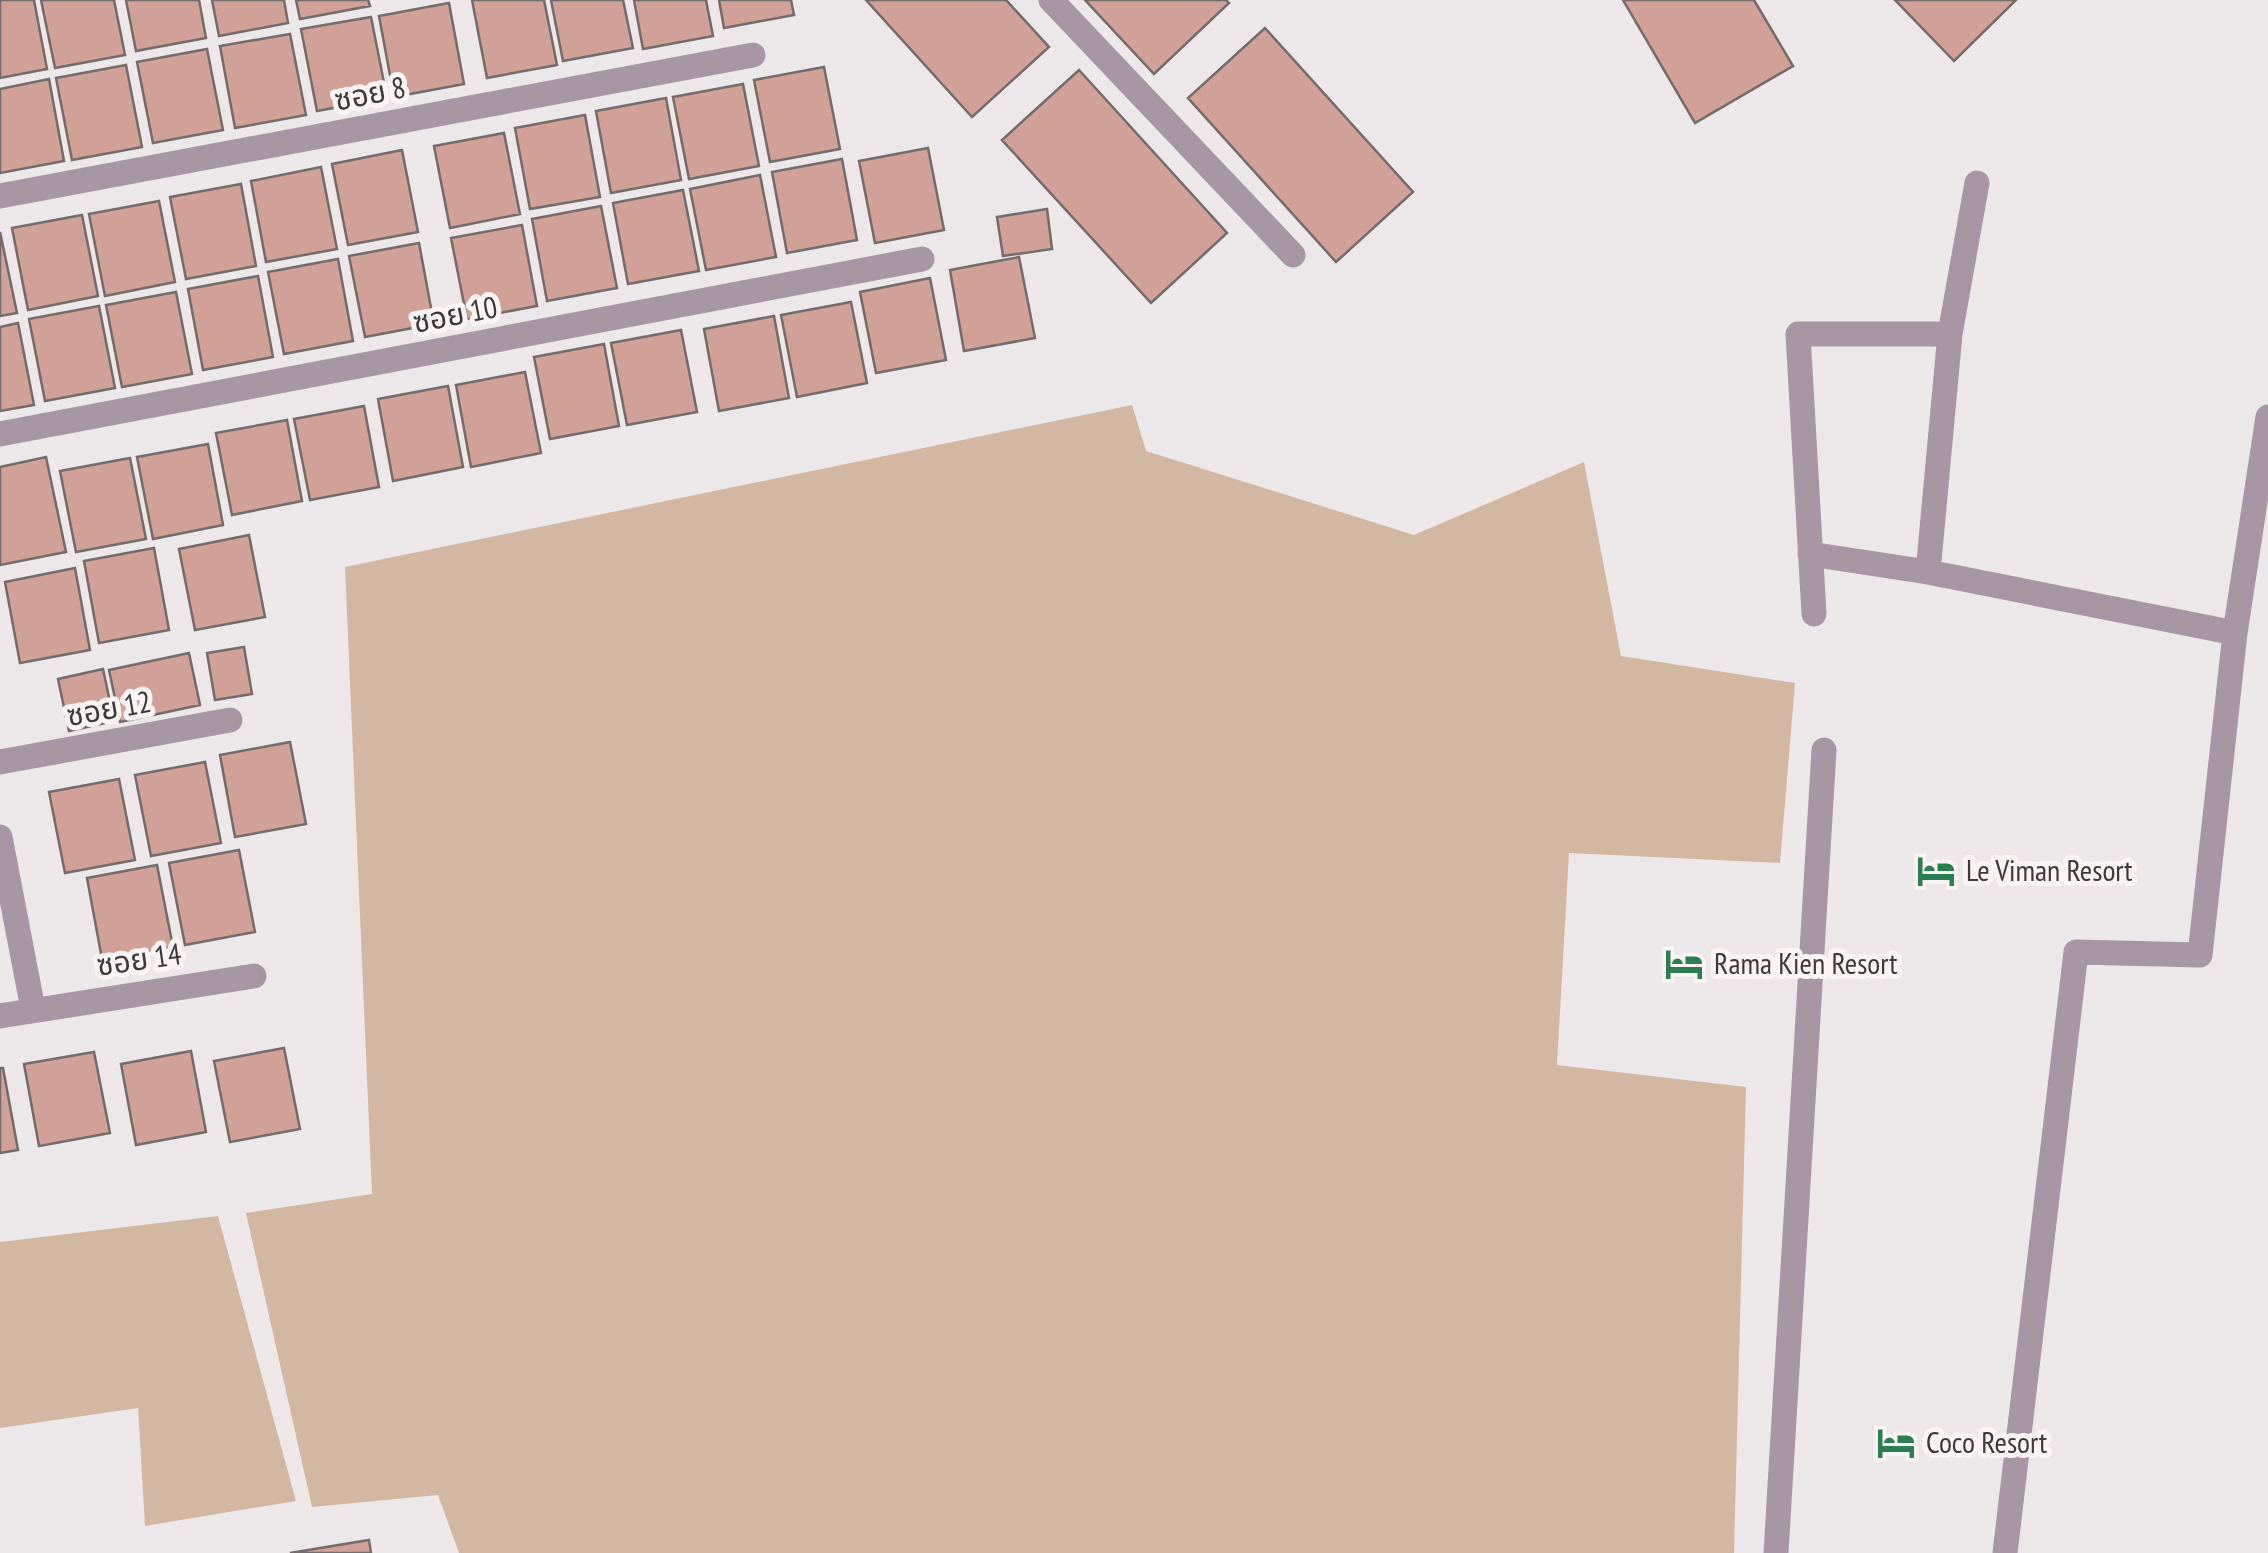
<svg xmlns="http://www.w3.org/2000/svg" width="2268" height="1553" viewBox="0 0 2268 1553" font-family="'PT Sans Narrow','Noto Sans Thai',sans-serif">
  <style>
    .green { fill: #d3b8a1 }
    .building { fill: #d1a198; stroke: #726c6b; stroke-width: 2.5 }
    .lines { fill: none; stroke-linecap: round; stroke-linejoin: round }
    .minor { stroke: #a797a5; stroke-width: 25 }
    .labels { text-anchor: middle; stroke-width: 10; stroke-linejoin: round; paint-order: stroke }
    .street-label { font-size: 30px; fill: #3c3a3a; stroke: #faf4f5 }
    .poi-label { font-size: 30px; fill: #3c3a3a; stroke: #faf4f5; text-anchor: start }
  </style>
  <rect width="100%" height="100%" fill="#ece7e8"/>
  <!-- green -->
  <path class="green" d="M1132 405 1146 451 1414 535 1584 462 1621 656 1795 683 1780 863 1569 853 1557 1065 1746 1087 1734 1553H459L438 1495 312 1507 246 1213 372 1194 345 567Z
    M218 1216 296 1501 145 1526 138 1408 0 1428V1242Z"/>
  <!-- building -->
  <path class="building" d="M0 0H34L47 69 0 78Z
    M41 0H114L125 55 55 68Z
    M126 0H199L206 38 136 51Z
    M212 0H284L288 23 219 36Z
    M296 0H368L370 6 300 19Z
    M472 0H544L557 65 487 78Z
    M551 0H623L633 48 563 61Z
    M634 0H706L713 36 643 49Z
    M719 0H791L794 15 724 28Z
    M866 0H1006L1049 47 972 117Z
    M1085 0H1226L1229 3 1154 74Z
    M1623 0H1754L1793 66 1695 123Z
    M1895 0H2016L1954 61Z
    M449 3 464 84 394 97 379 16Z
    M371 17 387 98 317 111 301 29Z
    M1265 28 1413 192 1336 262 1188 98Z
    M290 34 306 115 235 128 220 46Z
    M207 49 223 130 153 143 137 62Z
    M126 65 142 147 72 160 56 78Z
    M824 67 840 149 770 162 754 80Z
    M1079 70 1227 233 1151 303 1002 140Z
    M49 79 64 161 0 173V89Z
    M743 84 759 166 689 179 673 97Z
    M666 98 681 180 611 193 596 111Z
    M585 115 600 197 530 209 515 128Z
    M504 133 520 214 450 228 434 146Z
    M928 148 944 230 875 243 859 161Z
    M402 150 418 232 348 245 332 164Z
    M842 159 857 240 787 253 772 172Z
    M321 167 337 249 266 262 251 181Z
    M760 175 776 257 706 270 690 189Z
    M241 184 256 266 186 279 170 197Z
    M683 190 699 271 628 284 613 203Z
    M159 201 175 282 105 296 89 214Z
    M601 206 617 288 547 301 532 219Z
    M1047 209 1052 249 1003 256 997 217Z
    M82 215 98 296 28 310 12 228Z
    M522 225 537 306 467 319 451 238Z
    M0 232 17 313 0 316Z
    M419 243 434 324 365 337 349 256Z
    M1019 257 1035 338 964 351 950 270Z
    M338 259 353 341 284 354 268 272Z
    M258 276 273 357 203 370 188 289Z
    M930 278 946 360 876 373 860 292Z
    M176 292 192 374 122 387 106 305Z
    M851 302 867 383 797 397 781 315Z
    M99 306 115 388 45 401 29 319Z
    M774 316 789 398 719 411 704 329Z
    M18 323 34 405 0 411V327Z
    M681 330 697 412 627 425 611 343Z
    M604 344 619 426 550 439 534 357Z
    M525 372 541 453 471 467 456 385Z
    M448 386 463 467 393 481 378 399Z
    M364 406 379 487 310 500 294 419Z
    M287 420 302 501 232 515 216 433Z
    M208 444 223 525 153 539 137 457Z
    M46 457 66 552 0 565V467Z
    M130 458 146 539 76 552 60 471Z
    M249 535 265 617 195 630 179 549Z
    M154 548 169 630 99 643 84 561Z
    M75 568 90 650 20 663 5 582Z
    M244 647 252 694 215 700 207 653Z
    M189 653 200 705 120 722 109 670Z
    M103 669 114 721 69 731 58 679Z
    M290 742 306 824 235 837 220 755Z
    M205 762 221 843 151 856 135 775Z
    M119 779 135 860 65 873 49 792Z
    M239 850 255 932 185 945 169 863Z
    M157 865 173 947 102 959 87 878Z
    M284 1048 300 1129 230 1142 214 1061Z
    M191 1051 206 1132 136 1145 121 1064Z
    M94 1052 110 1133 39 1146 24 1064Z
    M0 1068H3L18 1150 0 1153Z
    M369 1540 371 1553H290Z"/>
  <g class="lines">
    <!-- minor -->
    <path class="minor" d="M1051 0 1293 255
      M0 196 753 55
      M0 434 922 259
      M1810 554 1928 572 2235 633
      M1928 572 1950 334 1977 183
      M1814 614 1798 334H1950
      M0 762 230 720
      M0 837 33 1009
      M0 1016 254 976
      M1776 1553 1824 750
      M2005 1553 2076 952 2200 955 2235 633 2268 417"/>
  </g>
  <!-- icons -->
  <defs>
    <g id="hotel-bare" transform="scale(3)"><path d="M-6-4.5h1.5V1H6V5H4.5V3h-9V5H-6ZM-4 0a1.8 1.8 0 1 1 3.6 0ZM.5 0V-2.5h3Q6-2.5 6 0Z" fill="#2b7e4f" stroke="#faf4f5" stroke-width="2.5" paint-order="stroke"/></g>
  </defs>
  <g fill-rule="evenodd">
    <use href="#hotel-bare" x="1936" y="871"/>
    <use href="#hotel-bare" x="1684" y="964"/>
    <use href="#hotel-bare" x="1896" y="1443"/>
  </g>
  <g class="labels">
    <!-- street labels -->
    <g class="street-label">
      <text transform="translate(370 94) rotate(-11)" y="10">ซอย 8</text>
      <text transform="translate(455 315) rotate(-11)" y="10">ซอย 10</text>
      <text transform="translate(109 709) rotate(-10)" y="10">ซอย 12</text>
      <text transform="translate(139 960) rotate(-8)" y="10">ซอย 14</text>
    </g>
    <!-- poi labels -->
    <g class="poi-label">
      <text x="1966" y="881">Le Viman Resort</text>
      <text x="1714" y="974">Rama Kien Resort</text>
      <text x="1926" y="1453">Coco Resort</text>
    </g>
  </g>
</svg>
